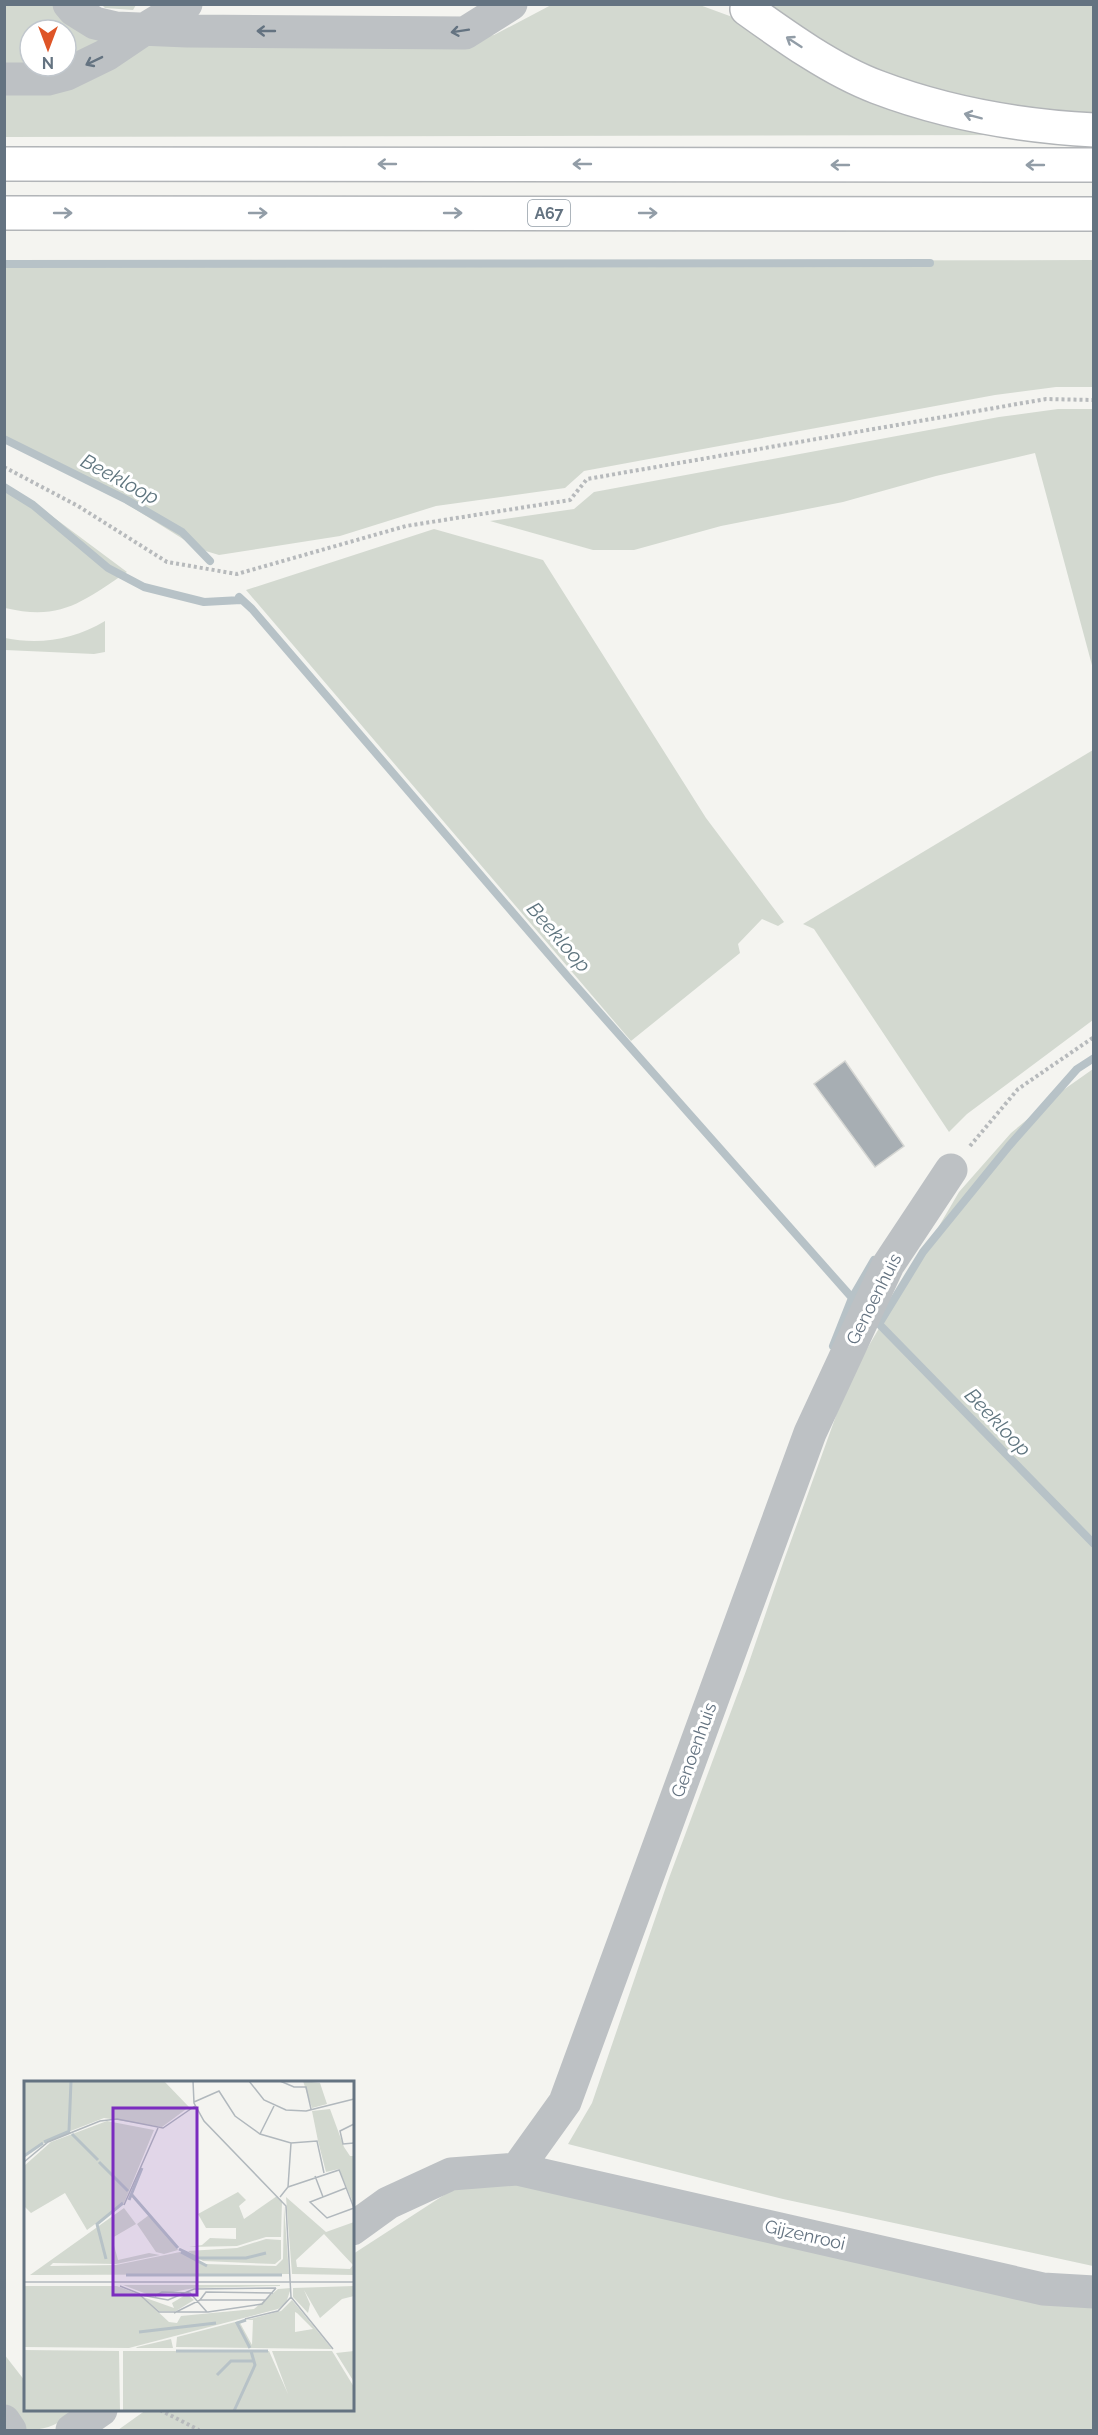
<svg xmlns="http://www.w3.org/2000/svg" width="1098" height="2435" viewBox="0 0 1098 2435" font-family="Raleway,sans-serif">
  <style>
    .green { fill: #d3d9d0 }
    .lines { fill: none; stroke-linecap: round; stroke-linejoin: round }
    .stream { stroke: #b7c2c7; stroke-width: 8 }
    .building { fill: #a7aeb3; stroke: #d5d6d3; stroke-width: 1.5 }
    .highway-casing { stroke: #b2b5b8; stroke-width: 36 }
    .path { stroke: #b7babc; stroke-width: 4; stroke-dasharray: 3 3; stroke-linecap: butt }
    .minor { stroke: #bdc1c4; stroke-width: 33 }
    .highway { stroke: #fff; stroke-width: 33 }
    .oneway { stroke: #647381 }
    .oneway2 { stroke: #929da7 }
    .labels { text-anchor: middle; stroke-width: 6; stroke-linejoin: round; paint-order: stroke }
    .shield { fill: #fff; stroke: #929da7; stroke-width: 1.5 }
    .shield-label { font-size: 16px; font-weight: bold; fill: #647381 }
    .street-label { font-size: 18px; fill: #647381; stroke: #fff }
    .water-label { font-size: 20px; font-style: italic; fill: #5f757f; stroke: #fff }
    .inset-river { fill: none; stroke: #b7c2c7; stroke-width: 3 }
    .inset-road { fill: none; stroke: #b1b8bd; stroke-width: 1.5 }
    .view { fill: #7b2cbf; fill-opacity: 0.15; stroke: #7b2cbf; stroke-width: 3 }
    .inset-edge { fill: none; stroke: #647381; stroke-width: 3 }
  </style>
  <rect width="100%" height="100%" fill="#f4f4f0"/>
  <!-- green -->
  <path class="green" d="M553 4H697L746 22 1022 135 5 137V90L145 45 468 39 494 35Z
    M5 5H52L65 19 108 35 66 66V30H30V66L5 70Z
    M102 5H136L133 10 105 8Z
    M767 5H1093V115L1044 117 880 78Z
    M1093 260V387H1056L995 395 584 471 565 488 436 506 340 536 219 555 199 549 79 474 5 439V262Z
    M1058 409H1093V669L1035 453 936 476 843 502 721 526 634 550H593L490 521 574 509 594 492 999 417Z
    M5 486 25 496 127 572C82 602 61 621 5 608Z
    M434 529 543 560 706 818 784 922 778 926 762 919 738 944 740 953 631 1041 246 590Z
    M105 621V652L94 654 5 650V638C39 645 74 640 105 621Z
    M1093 750V1020L967 1114 949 1132 814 929 803 924Z
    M1093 1069V2266L783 2199 568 2144 592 2103 669 1878 746 1671 783 1563 837 1413 861 1359 959 1192 1011 1133 1059 1093Z
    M492 2178 1093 2306V2430H118L146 2410H352L353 2254 458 2186Z
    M4 2354 25 2381 26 2410H68L74 2413C55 2426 39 2434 17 2427L5 2405Z"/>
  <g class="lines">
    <!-- stream -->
    <path class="stream" d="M4 264 930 263
      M4 439 127 500 182 532 210 561
      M4 487 33 505 108 568 144 587 204 602 241 600
      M239 597 252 609 569 978 854 1300
      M1094 1058 1077 1069 1009 1146 923 1252 879 1324 1094 1544
      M833 1346 852 1298 874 1260"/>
  </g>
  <!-- building -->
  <path class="building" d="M845 1061 904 1146 875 1167 814 1084Z"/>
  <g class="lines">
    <!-- highway casing -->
    <g class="highway-casing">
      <path id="highway" d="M747 9C786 37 832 70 877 87 948 114 1018 126 1094 130
        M4 164 1094 165
        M4 213 1094 214"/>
    </g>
    <!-- path -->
    <path class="path" d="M4 467 78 506 167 562 237 574 406 526 570 500 587 479 1046 399 1094 400
      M970 1146 1018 1089 1094 1037
      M160 2410 199 2430"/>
    <!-- minor -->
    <path class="minor" d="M69 4 74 10 95 23 116 28 187 31 465 33 511 4
      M4 79H48L67 74 106 55 143 30 186 4
      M517 2169 565 2102 810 1433 888 1265 951 1170
      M352 2229 388 2203 451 2174 517 2169 1043 2289 1094 2292
      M4 2421 10 2430
      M72 2430 101 2410"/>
    <!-- highway -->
    <use href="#highway" class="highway"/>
  </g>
  <!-- one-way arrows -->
  <defs><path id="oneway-shaft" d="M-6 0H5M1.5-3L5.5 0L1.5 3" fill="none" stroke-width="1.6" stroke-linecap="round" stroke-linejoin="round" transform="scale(1.5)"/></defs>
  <g class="oneway">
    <use href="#oneway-shaft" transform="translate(266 31) rotate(180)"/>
    <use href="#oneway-shaft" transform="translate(460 31) rotate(171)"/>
    <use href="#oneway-shaft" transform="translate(94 61) rotate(154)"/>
  </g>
  <g class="oneway2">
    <use href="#oneway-shaft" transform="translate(794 42) rotate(-147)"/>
    <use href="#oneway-shaft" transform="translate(973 116) rotate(-165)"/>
    <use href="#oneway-shaft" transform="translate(387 164) rotate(-180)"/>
    <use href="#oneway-shaft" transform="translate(582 164) rotate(-180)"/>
    <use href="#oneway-shaft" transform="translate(840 165) rotate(-180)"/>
    <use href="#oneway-shaft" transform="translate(1035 165) rotate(-180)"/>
    <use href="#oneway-shaft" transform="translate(63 213)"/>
    <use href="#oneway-shaft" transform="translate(258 213)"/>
    <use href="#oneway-shaft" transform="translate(453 213)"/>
    <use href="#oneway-shaft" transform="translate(648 213)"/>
  </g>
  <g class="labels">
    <!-- shield labels -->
    <rect class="shield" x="528" y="200" width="42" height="26" rx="4.5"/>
    <g class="shield-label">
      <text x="549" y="219">A67</text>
    </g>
    <!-- street labels -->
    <g class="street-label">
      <text transform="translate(874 1299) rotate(-63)" y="6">Genoenhuis</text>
      <text transform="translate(694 1750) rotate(-70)" y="6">Genoenhuis</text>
      <text transform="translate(805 2235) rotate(13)" y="6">Gijzenrooi</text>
    </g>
    <!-- water labels -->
    <g class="water-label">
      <text transform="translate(120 479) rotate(28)" y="7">Beekloop</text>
      <text transform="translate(559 937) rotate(49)" y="7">Beekloop</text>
      <text transform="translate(998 1422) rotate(46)" y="7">Beekloop</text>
    </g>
  </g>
  <!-- overview -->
  <g transform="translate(24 2081)">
    <rect width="330" height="330" fill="#f4f4f0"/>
    <path d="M0 0H140L165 26 138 46 80 37 26 58 0 75ZM279 0 296 2 303 23 288 27ZM306 28 320 66 326 75H330V124L315 88 302 91 294 60 288 30ZM83 40 130 49 100 122 63 149 41 112 7 132 0 125V85L27 61ZM214 111 222 119 215 125 220 138 253 115 258 120 257 156H242L213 165 165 166 178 164 186 157 212 158V147H182L174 133ZM262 116 302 151 330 141V194L268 193ZM300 153 329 184 326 188 273 186 272 179ZM260 125 265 193 6 194 100 127 112 143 88 157 94 179 125 172 136 174 92 183 29 182 26 185 92 184 156 171 181 183 252 185 259 178ZM125 134 152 166 154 169 140 173 132 171 113 143ZM242 158 257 159V178L251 183 179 180 164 170 213 167ZM99 204H256V205L170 207 128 215ZM0 205H93L116 214 145 241 153 242 157 235 230 228 254 208 267 207 262 222 254 228 105 267 0 266ZM330 205V215L318 218 296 237 280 209 286 223 284 232 269 216V207ZM163 213 170 219 152 230H135L119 216 150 227 148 222ZM268 219 308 268 152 266 153 256 215 240 228 264 229 239H222L257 230ZM271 231 273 232 289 248 271 251ZM147 258 149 267H112L113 266ZM0 269 95 270 96 330H0ZM99 270H245L264 313 248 270H308L330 306V330H99ZM330 270V301L312 272Z" fill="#d3d9d0" fill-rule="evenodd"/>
    <path class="inset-river" d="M45 50 47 0M48 53 74 79M20 61 46 50M0 75 19 62M75 81 104 110M108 114 154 167M105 119 118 87M155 168 174 177H222L242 172M157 171 183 185M82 178 73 143 99 122M102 194H258M222 239 213 242 226 267M115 251 192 242M152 270H244M193 294 207 280H231M210 330 231 284 227 270"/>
    <path class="inset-road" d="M169 0 170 22 180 40 262 125 267 216 254 230 221 238M225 0 240 19 262 29 282 30 330 18M256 0 270 6H282L287 28M170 21 195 10 211 35 236 53 267 62 293 60 300 92M330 43 316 50 319 63 330 62M236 53 250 25M0 81 24 61 76 40 93 38 139 47 171 25M291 95 299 116M264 106 315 89 316 91 330 127 303 137 286 121 322 107M256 116 264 106 267 62M100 124 134 47M0 201H330M96 205 116 213M116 214 135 231H184L238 223 252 207M117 214 144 219 170 208 252 207M131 215 138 211 166 212 183 231M267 216 309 268M176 219 182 211 249 212M150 232 176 219H241"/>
    <path class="view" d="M89 27H173V214H89Z"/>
    <rect width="330" height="330" class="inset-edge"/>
  </g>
  <!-- border -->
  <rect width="1098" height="2435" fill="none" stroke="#647381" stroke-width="12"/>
  <!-- north arrow -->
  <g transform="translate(48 48) rotate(180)"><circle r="28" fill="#ffffff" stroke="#c1c7cd" stroke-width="1.5"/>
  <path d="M0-4.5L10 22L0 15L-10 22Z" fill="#de5527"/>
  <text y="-9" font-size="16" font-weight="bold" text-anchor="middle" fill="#647381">N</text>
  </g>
</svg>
